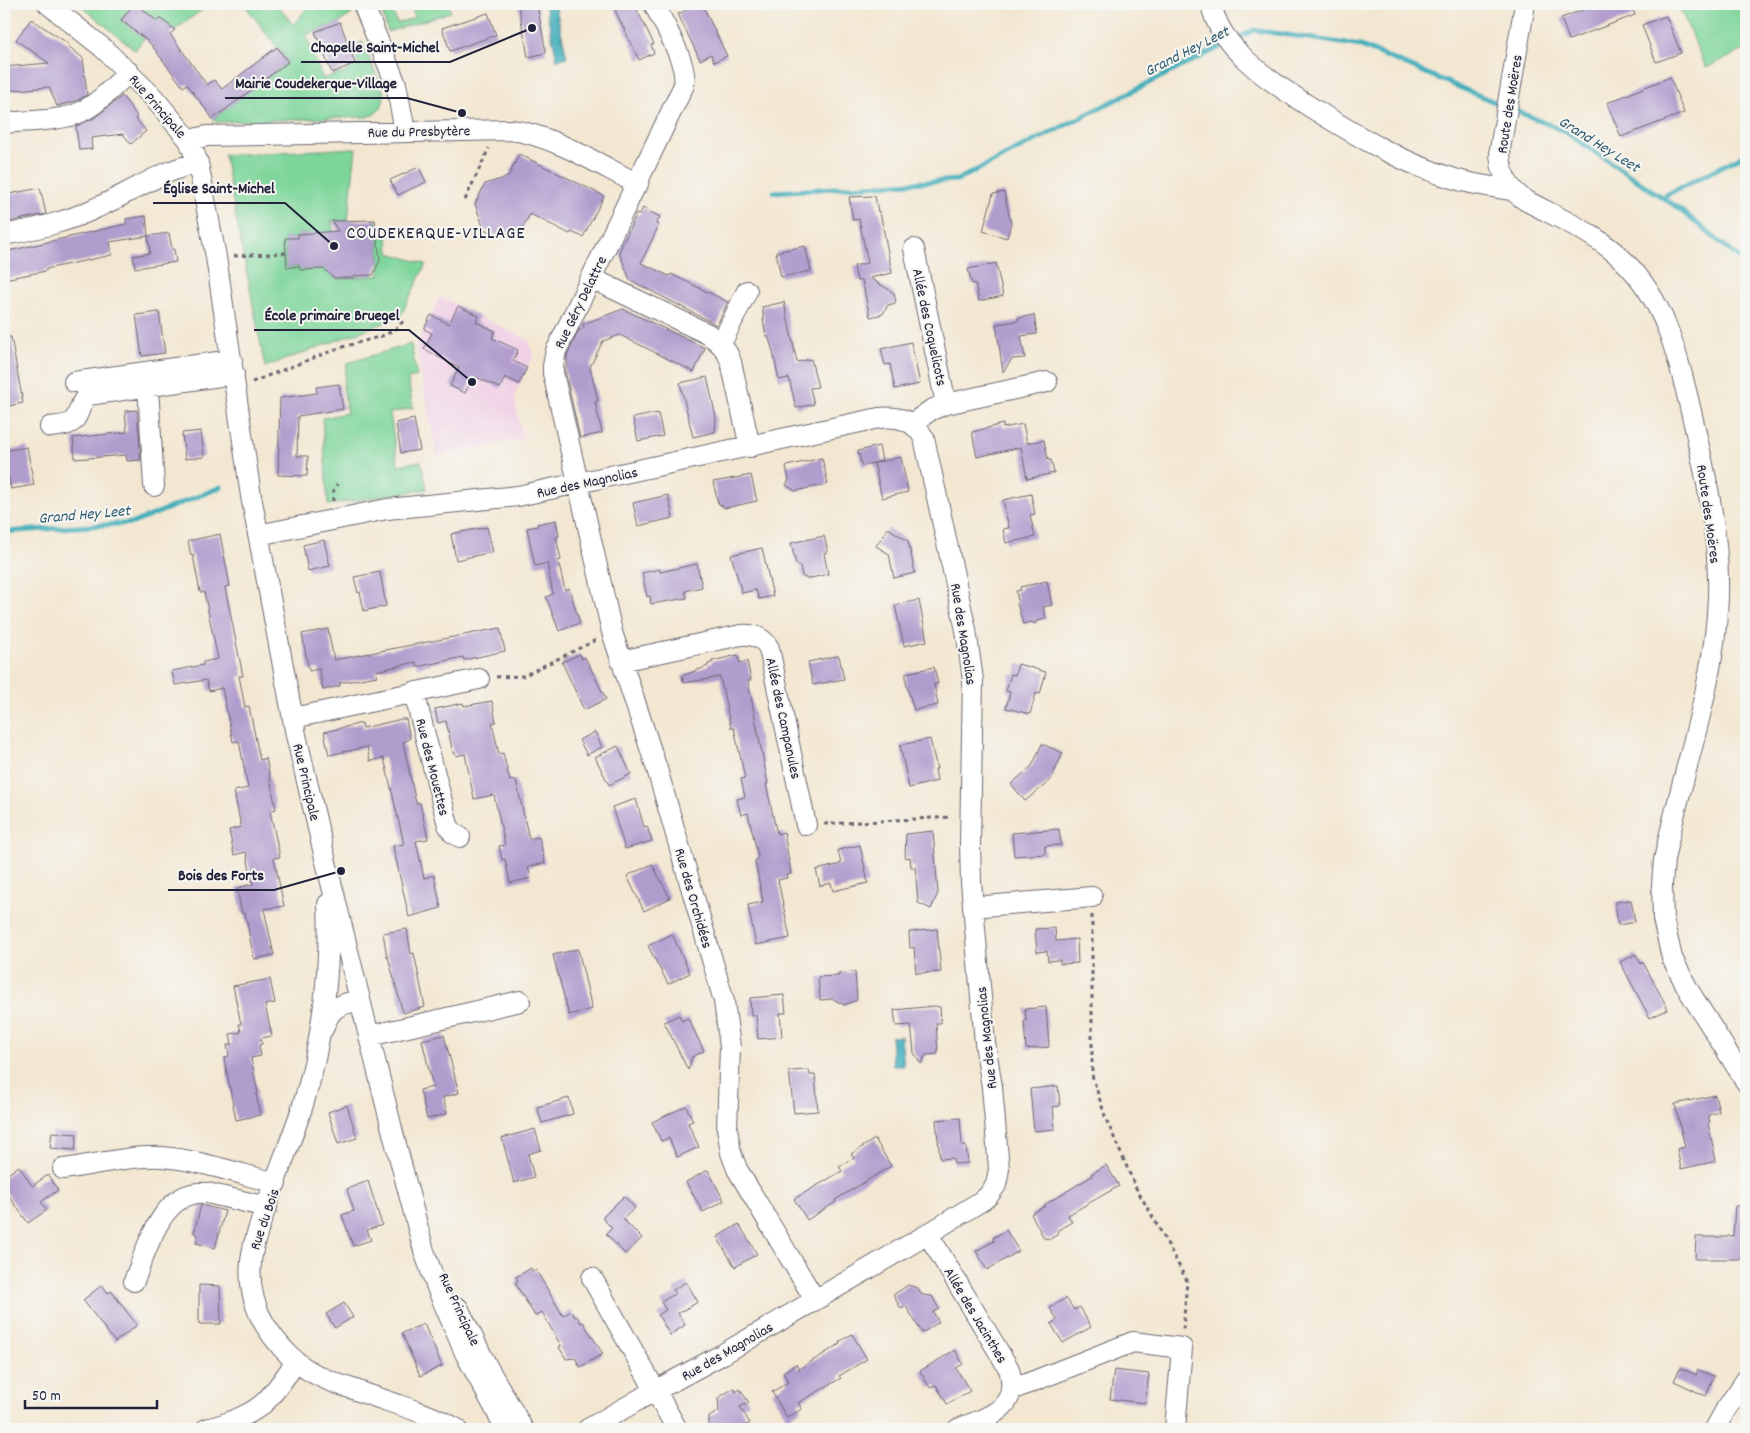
<svg xmlns="http://www.w3.org/2000/svg" width="1750" height="1433" viewBox="0 0 1750 1433" font-family="Dekko,sans-serif">
  <style>
    .built { fill: #f0d0e5 }
    .green { fill: #7dd59a; stroke: #507c6a }
    .water { fill: #3faebb; stroke: #30687b }
    .lines { fill: none; stroke-linecap: round; stroke-linejoin: round }
    .stream { stroke: #3faebb; stroke-width: 5 }
    .building { fill: #b09ccd }
    .minor-casing { stroke: #6b6770; stroke-width: 22 }
    .path { stroke: #6b6770; stroke-width: 3; stroke-dasharray: 4 4; stroke-linecap: butt }
    .minor { stroke: #fff; stroke-width: 20 }
    .labels { text-anchor: middle; stroke-width: 4; stroke-linejoin: round; paint-order: stroke }
    .street-label { font-size: 15px; fill: #22223b; stroke: #f6f6f2 }
    .water-label { font-size: 16px; font-style: italic; fill: #2e5a6e; stroke: #f6f6f2 }
    .quarter-label { font-size: 18px; letter-spacing: 1px; fill: #22223b; stroke: #f6f6f2 }
    .leader { fill: none; stroke: #22223b; stroke-width: 2 }
    .callout-dot { fill: #22223b; stroke: #f6f6f2; stroke-width: 2 }
    .callout-label { font-size: 16px; text-anchor: middle; font-weight: bold; fill: #22223b; stroke: #f6f6f2; stroke-width: 4; stroke-linejoin: round; paint-order: stroke }
  </style>
  <rect width="100%" height="100%" fill="#f6f6f2"/>
  <filter id="ink" filterUnits="userSpaceOnUse"><feTurbulence type="fractalNoise" baseFrequency=".02" numOctaves="2"/><feDisplacementMap in="SourceGraphic" scale="10" xChannelSelector="R" yChannelSelector="G"/><feConvolveMatrix kernelMatrix="1 2 1 2 8 2 1 2 1" color-interpolation-filters="sRGB"/></filter>
  <filter id="wash" filterUnits="userSpaceOnUse"><feTurbulence type="fractalNoise" baseFrequency=".0096" numOctaves="4" result="noise"/><feDisplacementMap in="SourceGraphic" scale="20" xChannelSelector="R" yChannelSelector="G"/><feGaussianBlur stdDeviation="1.12" result="paint"/><feColorMatrix in="noise" values="0 0 0 0 0 0 0 0 0 0 0 0 0 0 0 0 0 1.4 0 .05"/><feComposite in="paint" operator="in"/></filter>
  <g filter="url(#wash)">
    <rect width="100%" height="100%" fill="#f3e7d2"/>
    <!-- built -->
    <path class="built" d="M440 297 528 340 533 356 514 396 523 439 437 456 416 346Z"/>
    <!-- green -->
    <path class="green" d="M79 4H134L121 20 144 38 135 50Z
      M136 4H210L175 30 160 18 157 21Z
      M244 4H277L293 25 311 4H348L352 14 340 22 306 35 323 79 339 73 342 74 352 67 359 65 354 52V46L362 42 384 93C384 106 379 114 367 117L216 122 213 119 288 62Z
      M419 4H448L451 12 388 32 381 9 391 7 397 23 414 18 412 8 419 6Z
      M1678 4H1738L1746 22V49L1706 68Z
      M356 148 348 221H334L331 220 334 233 300 234H298V238H285L286 267H299L301 270 336 268V279L380 275 379 257 381 256 379 255 378 237 379 235H377L375 219 388 239 389 253 426 264 400 317 265 367 224 155Z
      M411 344 417 376 408 379 413 408 390 413 398 465 421 461 427 489 328 505 322 418 347 413 343 386 347 363Z"/>
    <!-- water -->
    <path class="water" d="M545 4H555L567 57 557 60Z
      M901 1036 904 1066H893L891 1037Z"/>
    <g class="lines">
      <!-- stream -->
      <path class="stream" d="M1233 41 1254 30 1361 46 1504 106
        M1512 109 1564 131 1678 208 1743 261 1746 266
        M774 192 957 180 1226 44
        M1662 197 1746 154
        M4 532 133 523 221 487"/>
    </g>
    <g id="blocks">
      <!-- building -->
      <path class="building" d="M134 4H136L157 21 160 18 175 30 170 34 207 85 214 80 222 89 277 47 288 62 213 119 187 84 183 87 150 43 121 20Z
        M518 4H537L546 53 528 57Z
        M612 4H634L654 44 651 45 654 53 639 60Z
        M699 4H702L727 56 714 62 711 54 700 60 678 14Z
        M1599 4H1631L1635 15 1569 40 1561 18Z
        M488 13 496 35 450 51 442 28Z
        M1666 16 1681 53 1656 62 1642 25Z
        M31 19 69 44 68 46 83 58 87 95 76 101 57 106 49 87 4 91V67L49 63 16 40Z
        M340 22 355 63 332 73 315 32Z
        M1670 77 1684 113 1621 137 1607 103Z
        M122 96 137 116 135 118 146 131 131 144 123 134 91 138 92 149 79 150 76 126 94 118Z
        M519 154 604 196 583 237 571 232 570 234 530 214 522 229 498 236 484 229 475 204 485 184 508 177Z
        M419 167 426 182 398 195 390 180Z
        M40 188 46 214 4 223V195Z
        M1004 192 1011 223 1007 238 983 231 993 194Z
        M875 196 878 212H880L892 273 870 278 894 293 896 303 888 305 883 314 870 317 862 280 857 281 854 266 868 263 859 219 853 220 849 197Z
        M643 208 660 217 656 224 659 225 641 263 669 276 671 274 728 302 717 325 630 280 619 252 636 214 639 215Z
        M146 216 148 236 110 242 112 255 46 269V271L4 279V252L126 224V219Z
        M375 220 376 230 380 235 377 237 380 260 373 275 354 276V278H334L324 269 300 270 299 266 287 268 285 238H298V234L338 231 332 221Z
        M169 233 172 249H174L176 262 135 268 133 256 150 253 148 236Z
        M805 246 811 271 781 277 776 252Z
        M996 263 1003 296 979 301 975 283 972 284 968 269Z
        M784 302 797 362 811 359 818 387 810 388 814 404 796 408 789 378 779 380 772 348 768 336H766L763 320H764L762 307Z
        M458 306 479 316 476 322 495 331 492 338 518 350 513 361 527 368 519 384 505 377 500 388 474 376 465 393 450 386 459 368 424 349 432 333 424 329 431 315 449 324Z
        M623 309 705 348 694 372 620 335 603 341 590 367 598 401 595 402 602 433 580 438 565 371 567 364V355L579 330 584 328 583 324Z
        M159 312 165 353 142 356 136 315Z
        M1034 315 1037 334 1021 336 1025 358 1012 359 1003 372 996 324 1018 321V318Z
        M4 337H11L23 403 4 407Z
        M911 342 920 384 895 389 890 364 885 365 881 349Z
        M707 377 716 417 715 432 693 437 680 383Z
        M339 384 343 409 298 416 297 456H308L307 476 278 475 280 398 317 393 316 387Z
        M137 410 141 460 127 461 126 455 75 459 73 438 127 432 125 411Z
        M658 413 663 436 638 441 633 418Z
        M414 419 420 450 401 453 396 423Z
        M1003 424V428L1023 424 1027 443 1044 440 1048 460H1051L1054 473 1027 479 1021 447 977 457 972 432Z
        M201 431 204 457 185 459 182 433Z
        M879 446 882 461 862 466 858 451Z
        M27 447 34 485 11 489 4 451Z
        M901 457 908 492 882 498 874 463Z
        M822 458 828 484 795 491 786 485 789 480 786 466Z
        M751 475 757 501 725 508 718 503 713 482Z
        M1031 494 1035 514 1030 515 1035 537 1006 543 1003 529 1009 528 1003 500Z
        M668 495 673 518 638 526 633 503Z
        M556 520 559 536 556 537 561 560 558 561 565 590 569 588 580 623 559 631 546 597 553 594 547 563 535 566 527 528 538 526 537 524Z
        M487 527 493 552 456 560 451 534Z
        M888 528 908 541 915 573 894 578 889 554 876 546Z
        M220 534 230 586 225 587 243 676H239L245 707 249 706 260 760 266 758 276 809 270 811 280 857 274 858 284 906 264 909 274 955 254 959 245 913 242 914 237 888 253 884 246 852 234 855 229 830 241 827 234 791 248 788 239 741 233 742 222 688 209 691 206 680 175 685 172 671 203 665V662L218 659 204 592H200L193 555 191 556 188 541Z
        M824 536 828 552 824 553 828 574 807 579 802 576 800 566 796 564 791 543Z
        M324 540 330 566 308 571 303 545Z
        M762 548 773 596 759 599 756 590 742 593 731 555Z
        M697 564 702 587 685 591 687 598 651 604 650 596 647 597 642 573 660 569V572Z
        M380 572 386 606 364 611 360 592 358 593 354 577Z
        M1047 581 1052 605 1043 607 1046 619 1037 621 1035 624 1032 622 1023 624 1017 603 1018 601 1016 591 1021 590 1020 587Z
        M919 600 927 641 904 646 895 605Z
        M500 628 505 651 464 660 463 657 417 667 416 662 376 671 377 676 339 683 340 686 323 690 319 669 309 671 302 634 328 629 334 660Z
        M580 654 582 659 585 657 606 699 584 710 562 662Z
        M738 655 740 663 747 661 751 680 748 681 768 784H766L777 834 784 832 791 874 786 875 787 878 778 880 790 938 756 945 748 905 763 902 755 861 758 857 748 813 741 815 737 799 745 797 741 779 745 778 734 728H731L720 677 684 683 682 676 708 666V664L712 663V661Z
        M836 656H839L844 679 813 685 808 662Z
        M1018 664 1046 672 1040 694 1036 693 1030 714 1006 708 1010 692 1006 691 1011 674 1015 675Z
        M934 667 938 684H934L938 705 914 710 906 683V673Z
        M492 701 496 722 492 723 499 754 503 753 510 781 516 780 529 839 539 837 545 863 528 867 531 878 510 883 505 859 502 860 499 846 505 845 494 795 474 799 465 754 456 756 455 753H453L446 721 438 723 435 709 463 703 464 706Z
        M402 719H406L410 739 403 742 416 803H420L428 839 416 841 424 878 434 875 441 908 409 917 393 846 404 844 384 758 370 761 367 747 329 755 324 732 362 723 363 728Z
        M595 732 602 747 587 755 579 740Z
        M930 739 937 769H935L937 781 909 788 900 745Z
        M1042 744 1063 753 1050 781 1025 801 1011 784 1032 766Z
        M618 746 631 774 609 785 595 757Z
        M636 799 644 827 647 826 652 841 625 849 612 807Z
        M1059 829 1061 845 1045 846V854L1014 856 1012 833Z
        M933 831 938 893 931 909 918 903 915 867H911L910 857 905 858 906 834Z
        M860 845 868 883 833 891 831 883 820 886 816 870 841 864 838 850Z
        M652 864 670 898 644 911 627 876Z
        M1631 900 1635 922 1618 925 1615 902Z
        M1055 928 1056 941 1077 939 1078 963 1060 964V960L1048 961 1047 951 1037 952 1035 929Z
        M407 929 411 954 414 953 425 1007 403 1013 388 957H387L383 933Z
        M937 929 941 972 916 973 914 947 910 948 909 932Z
        M672 934 690 973 668 984 648 946Z
        M578 949 592 1009 569 1015 553 955Z
        M1636 954 1641 964 1643 962 1667 1007V1010L1650 1018 1620 962Z
        M855 972 857 1000 844 1005 833 999 820 1000 818 977 839 976V973Z
        M270 979 275 1003 265 1005 272 1036 261 1038 262 1044 259 1045 261 1056 251 1058 258 1093 256 1094 260 1115 236 1120 224 1058 229 1056 227 1045 232 1044 230 1034 241 1032 239 1024H241L233 986Z
        M784 995 786 1013H780L782 1037 758 1039 756 1015H751L750 998Z
        M935 1006 940 1007 941 1023H936L938 1054 926 1055 921 1064 914 1053 911 1025 896 1026 894 1010Z
        M1046 1007 1049 1047 1026 1049 1024 1021H1026L1025 1009Z
        M679 1015 682 1021 688 1018 704 1051 692 1057 688 1070 664 1022Z
        M444 1035 459 1093 443 1097 447 1114 427 1119 420 1090 433 1087 422 1040Z
        M809 1070 810 1075H815L818 1111 794 1113 789 1071Z
        M1058 1086 1060 1106 1053 1107 1055 1129 1034 1131 1030 1089Z
        M1715 1095 1719 1112 1708 1115 1710 1123H1708L1716 1161 1681 1169 1677 1149 1685 1147 1675 1104Z
        M569 1098 573 1114 542 1123 537 1107Z
        M347 1105 357 1138 338 1144 328 1112Z
        M686 1106 693 1121 688 1123 699 1147 677 1157 669 1138 661 1141 652 1122Z
        M960 1118 962 1146H966L968 1163 954 1164 953 1158 940 1159 936 1120Z
        M535 1129 541 1150 528 1154 534 1177 514 1183 502 1138Z
        M52 1132 77 1134 75 1150 50 1148Z
        M875 1139 891 1166 835 1200 836 1202 807 1220 794 1199 842 1171 839 1167 854 1158 851 1154Z
        M1106 1165 1119 1186 1068 1215 1072 1222 1058 1230 1057 1235 1050 1239 1044 1238 1031 1214 1045 1206 1044 1205 1092 1176 1091 1174Z
        M19 1166 32 1186 48 1175 58 1190 41 1202 47 1210 28 1223 4 1189V1177Z
        M708 1170 724 1201 703 1212 686 1182Z
        M368 1181 382 1225 367 1230 371 1240 353 1246 342 1215 354 1211 347 1189Z
        M624 1196 635 1208 623 1219 642 1238 625 1254 606 1234 612 1228 602 1218Z
        M201 1205 225 1211 215 1248 196 1243 198 1235 194 1233Z
        M1735 1206H1746V1259H1695L1696 1237H1728V1236H1733Z
        M739 1224 757 1254 735 1267 717 1237Z
        M1006 1230 1019 1251 987 1270 976 1251 994 1241 993 1238Z
        M531 1268 533 1272 536 1270 563 1316 571 1311 575 1317 577 1316 581 1323 583 1322 603 1354 580 1367 575 1358 566 1359 559 1347 561 1346 542 1312 535 1316 515 1283 518 1281 516 1277Z
        M686 1282 698 1302 678 1313 685 1325 670 1335 658 1315 666 1310 661 1302 676 1293 673 1290Z
        M102 1285 108 1293 111 1291 137 1325 115 1342 83 1300Z
        M199 1285 220 1286 221 1324H199Z
        M908 1285 918 1288 922 1295 932 1296 939 1309 933 1312 939 1322 922 1333 906 1306 901 1309 893 1295Z
        M1066 1298 1074 1310 1080 1307 1091 1327 1063 1343 1051 1324 1057 1320 1050 1308Z
        M344 1303 353 1317 335 1328 326 1314Z
        M424 1324 442 1366 420 1376 402 1333Z
        M852 1334 867 1359 839 1376 841 1378 798 1403 802 1409 787 1418 772 1392 788 1382 783 1372 796 1364 799 1369 840 1344 839 1342Z
        M955 1350 963 1364 956 1368 970 1391 947 1404 936 1385 930 1388 920 1371Z
        M1680 1368 1696 1375 1698 1370 1714 1376 1706 1396 1674 1381Z
        M1114 1370 1149 1374 1145 1403 1110 1399Z
        M734 1388 736 1392 740 1389 749 1403 740 1407 750 1423 740 1429H709V1417L719 1411 718 1398Z"/>
    </g>
  </g>
  <g filter="url(#ink)">
    <use href="#blocks" fill-opacity="0" stroke="#6b6770" stroke-width="1"/>
    <g class="lines">
      <!-- minor casing -->
      <g class="minor-casing">
        <path id="minor" d="M48 4 103 48 153 97 189 140 198 163 216 257 251 496 296 735 326 862 393 1133 424 1251 438 1290 465 1353 506 1429
          M363 4 396 84 405 131
          M654 4C664 25 688 63 684 85L556 351 553 366V373L612 632 657 769 724 1001 730 1047 727 1128 731 1153 737 1169 815 1300
          M1211 4C1215 22 1226 40 1239 53 1260 75 1287 92 1312 108 1357 136 1404 164 1455 179 1474 185 1493 187 1512 190
          M1525 4 1500 149C1500 171 1506 188 1525 200 1560 219 1596 233 1624 261 1664 300 1677 352 1689 403 1704 466 1720 533 1718 597 1715 687 1682 772 1664 860L1662 884 1663 919 1672 958 1689 991 1746 1082
          M4 123C26 121 63 121 81 112 99 103 114 86 129 72
          M189 140 207 136 511 130C552 135 600 165 638 184
          M4 235C36 229 67 222 96 208 130 193 162 170 198 163
          M914 249 946 404
          M591 278 708 334C719 342 727 349 731 362L750 447
          M721 344 747 291
          M74 382 232 360
          M148 387 154 486
          M913 423 931 410 946 404 1047 382
          M50 427C57 426 69 426 74 420 81 412 79 402 88 395L234 374
          M258 535 387 509 518 496 879 418C899 416 914 420 924 438L966 630 973 680 970 844 971 882 985 1043 992 1087 999 1169 996 1185 988 1196 983 1200 928 1234 723 1354 640 1399 588 1429
          M621 661 741 635C753 634 763 637 769 648L806 825
          M414 692 448 825 453 833 460 837
          M293 718 479 679
          M328 904C331 968 322 1047 302 1108 287 1153 267 1198 254 1244 247 1273 250 1300 265 1325 274 1339 285 1353 298 1363 314 1376 333 1383 353 1389 387 1402 425 1411 457 1429
          M973 907 1092 897
          M323 1029C331 1006 338 1005 360 1000
          M369 1036 520 1001
          M63 1169C93 1165 132 1155 162 1157 199 1160 240 1174 276 1183
          M928 1234 1009 1369C1021 1410 987 1417 958 1429
          M592 1278 677 1429
          M134 1281C147 1249 162 1188 207 1193L267 1207
          M458 1308 488 1368 523 1429
          M1011 1390 1133 1342 1182 1348 1175 1429
          M206 1429C225 1425 254 1414 267 1400 278 1388 287 1374 296 1362
          M1715 1429 1726 1409 1746 1380"/>
      </g>
      <!-- path -->
      <path class="path" d="M465 200 489 148
        M234 256 286 253
        M252 382 339 348 382 336 396 329 405 319
        M333 501V492L337 484
        M496 677 523 676 596 640
        M824 824 952 817
        M1092 915V1075L1106 1119 1136 1188 1158 1226 1187 1281 1183 1330"/>
      <!-- minor -->
      <use href="#minor" class="minor"/>
    </g>
  </g>
  <g class="labels">
    <!-- street labels -->
    <g class="street-label">
      <text transform="translate(1509 104) rotate(-81)" y="5">Route des Moëres</text>
      <text transform="translate(158 106) rotate(49)" y="5">Rue Principale</text>
      <text transform="translate(419 131) rotate(-1)" y="5">Rue du Presbytère</text>
      <text transform="translate(580 302) rotate(-64)" y="5">Rue Géry Delattre</text>
      <text transform="translate(930 327) rotate(78)" y="5">Allée des Coquelicots</text>
      <text transform="translate(587 482) rotate(-12)" y="5">Rue des Magnolias</text>
      <text transform="translate(1709 514) rotate(82)" y="5">Route des Moëres</text>
      <text transform="translate(964 634) rotate(81)" y="5">Rue des Magnolias</text>
      <text transform="translate(784 718) rotate(78)" y="5">Allée des Campanules</text>
      <text transform="translate(433 767) rotate(76)" y="5">Rue des Mouettes</text>
      <text transform="translate(307 782) rotate(77)" y="5">Rue Principale</text>
      <text transform="translate(694 898) rotate(74)" y="5">Rue des Orchidées</text>
      <text transform="translate(986 1038) rotate(-96)" y="5">Rue des Magnolias</text>
      <text transform="translate(264 1219) rotate(-71)" y="5">Rue du Bois</text>
      <text transform="translate(460 1309) rotate(65)" y="5">Rue Principale</text>
      <text transform="translate(976 1315) rotate(59)" y="5">Allée des Jacinthes</text>
      <text transform="translate(727 1351) rotate(-30)" y="5">Rue des Magnolias</text>
    </g>
    <!-- water labels -->
    <g class="water-label">
      <text transform="translate(1186 50) rotate(-27)" y="6">Grand Hey Leet</text>
      <text transform="translate(1600 143) rotate(32)" y="6">Grand Hey Leet</text>
      <text transform="translate(84 513) rotate(-5)" y="6">Grand Hey Leet</text>
    </g>
    <!-- quarter labels -->
    <g class="quarter-label">
      <text x="436" y="238">COUDEKERQUE-VILLAGE</text>
    </g>
  </g>
  <!-- callouts -->
  <path class="leader" d="M532 28L450 62H301M462 113L407 98H225M334 246L285 203H153M472 382L409 330H254M341 871L274 890H168"/>
  <g class="callout-dot">
    <circle cx="532" cy="28" r="5"/>
    <circle cx="462" cy="113" r="5"/>
    <circle cx="334" cy="246" r="5"/>
    <circle cx="472" cy="382" r="5"/>
    <circle cx="341" cy="871" r="5"/>
  </g>
  <g class="callout-label">
    <text x="375" y="52">Chapelle Saint-Michel</text>
    <text x="316" y="88">Mairie Coudekerque-Village</text>
    <text x="219" y="193">Église Saint-Michel</text>
    <text x="332" y="320">École primaire Bruegel</text>
    <text x="221" y="880">Bois des Forts</text>
  </g>
  <!-- margin -->
  <rect width="1750" height="1433" fill="none" stroke="#f6f6f2" stroke-width="20"/>
  <!-- scale -->
  <path d="M25 1400v8h132v-8" fill="none" stroke="#22223b" stroke-width="2.5"/>
  <text x="32" y="1400" font-size="15" fill="#22223b" stroke="#f6f6f2" stroke-width="4" paint-order="stroke">50 m</text>
</svg>
